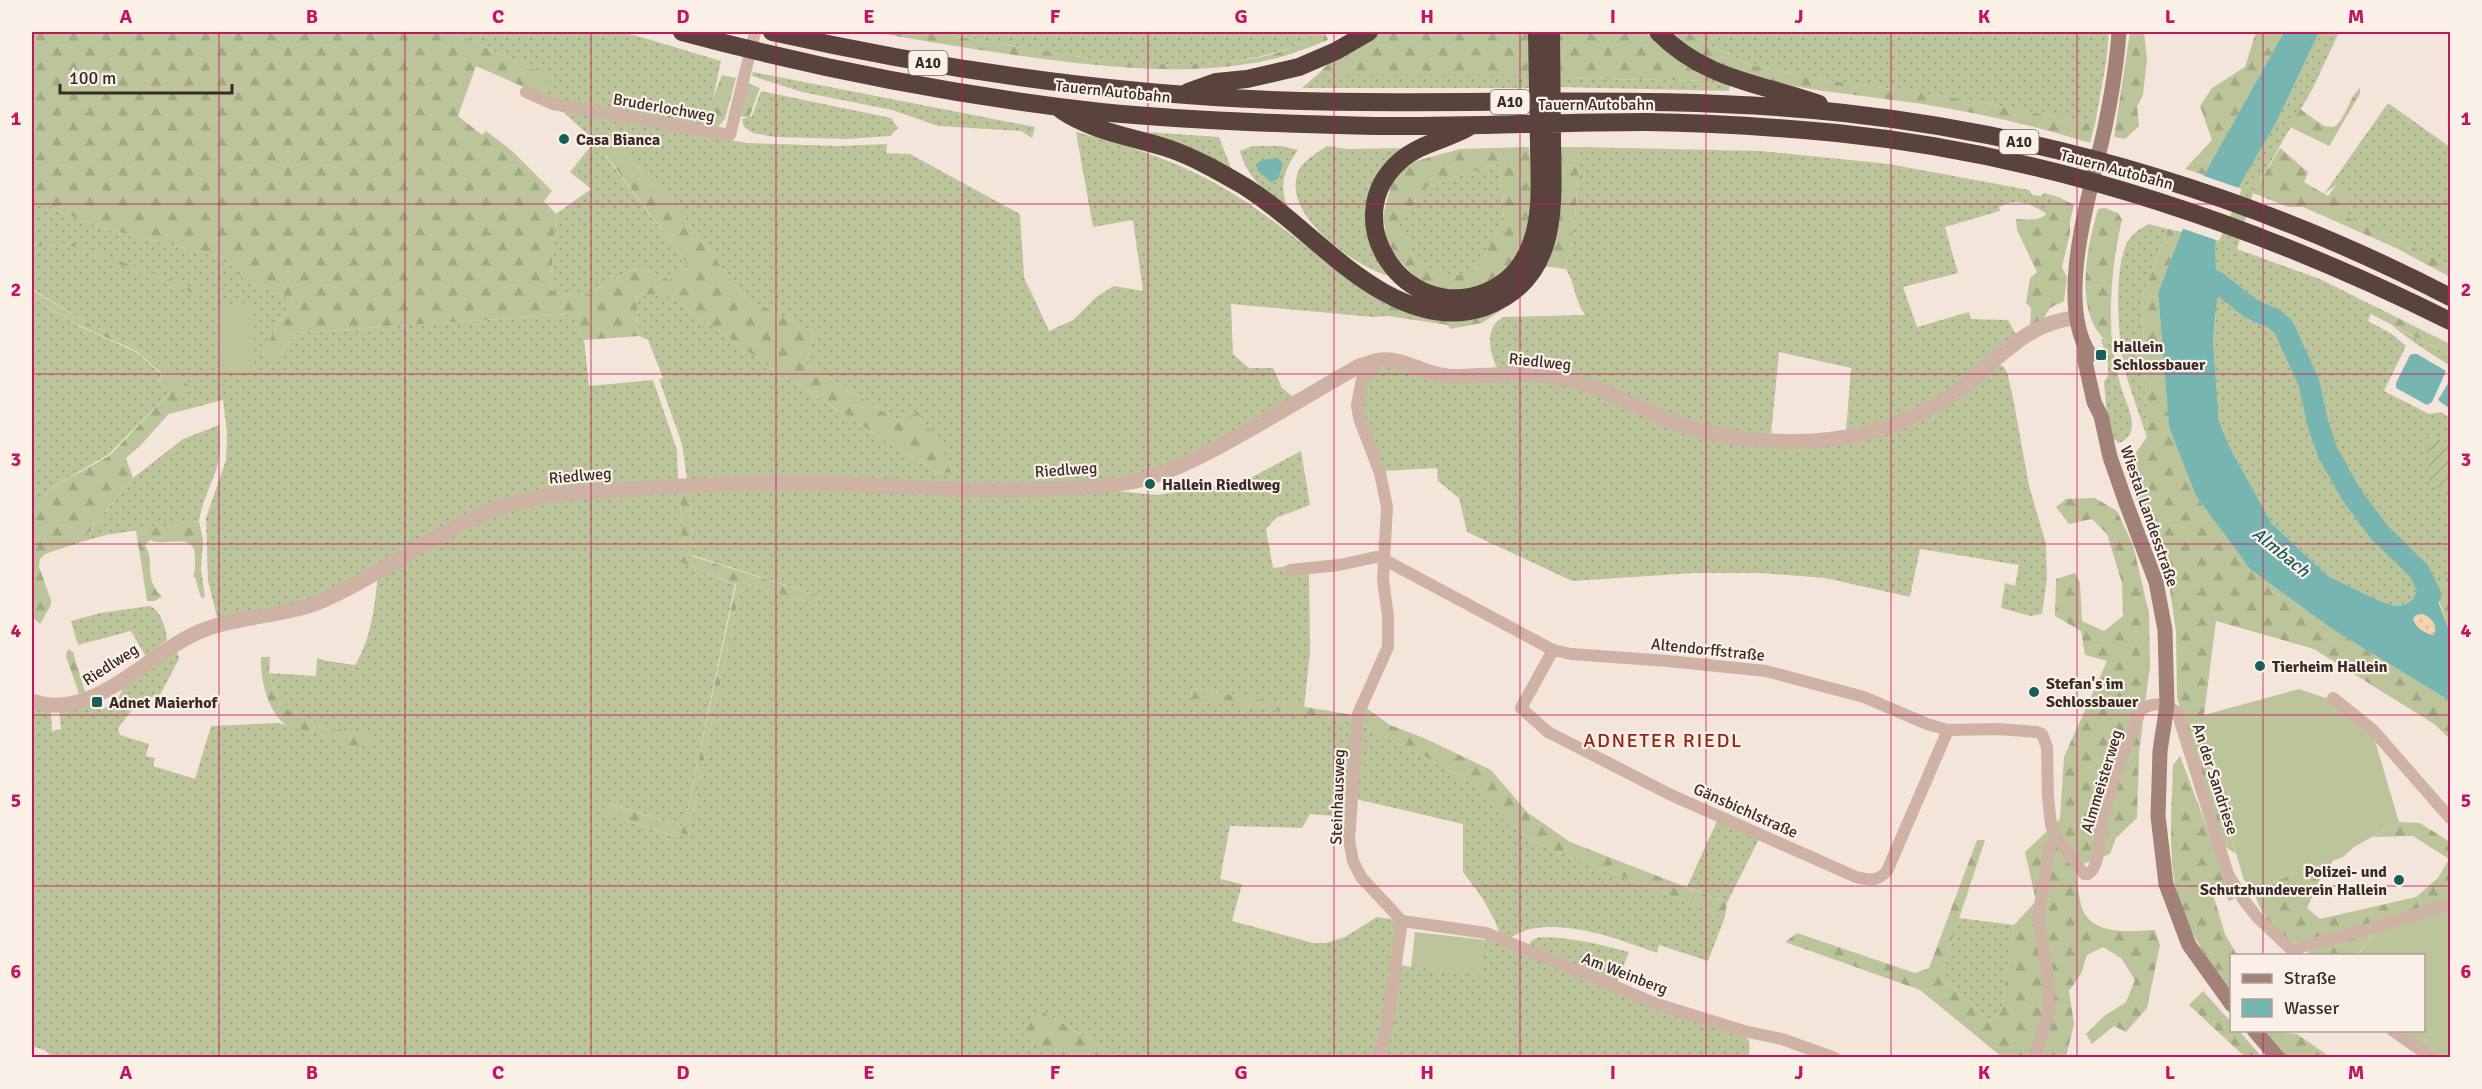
<svg xmlns="http://www.w3.org/2000/svg" width="2482" height="1089" viewBox="0 0 2482 1089" font-family="Signika,sans-serif">
  <style>
    .grass { fill: url(#grass-dots) }
    .forest { fill: url(#forest-firs); fill-rule: evenodd }
    .sand { fill: url(#sand-dots) }
    .garden { fill: url(#garden-furrows) }
    .pitch { fill: #bbc599 }
    .water { fill: #76b5b0; fill-rule: evenodd }
    .pier { fill: #f4e5db }
    .lines { fill: none; stroke-linecap: round; stroke-linejoin: round }
    .river { stroke: #76b5b0; stroke-width: 21 }
    .minor { stroke: #ceb3a5; stroke-width: 12 }
    .tertiary { stroke: #ceb3a5; stroke-width: 15 }
    .secondary { stroke: #a28176; stroke-width: 15 }
    .motorway { stroke: #5b433d; stroke-width: 18 }
    .grid { fill: none; stroke: #c2185b; stroke-width: 1.5; stroke-opacity: 0.55 }
    .poi-dot { fill: #185f5c; stroke: #fbf0e8; stroke-width: 2 }
    .labels { text-anchor: middle; stroke-width: 4.5; stroke-linejoin: round; paint-order: stroke }
    .shield { fill: #fbf0e8; stroke: #736661; stroke-width: 1.5 }
    .shield-label { font-size: 15px; font-weight: bold; fill: #392b27 }
    .street-label { font-size: 16px; fill: #392b27; stroke: #fbf0e8 }
    .poi-label { font-size: 16px; font-weight: bold; fill: #392b27; stroke: #fbf0e8; text-anchor: start }
    .water-label { font-size: 18px; font-style: italic; fill: #185f5c; stroke: #fbf0e8 }
    .quarter-label { font-size: 20px; letter-spacing: 1.5px; fill: #912617; stroke: #fbf0e8 }
    .neatline { fill: none; stroke: #c2185b; stroke-width: 2 }
    .grid-label { font-size: 20px; text-anchor: middle; font-weight: bold; fill: #c2185b }
  </style>
  <defs>
    <pattern id="grass-dots" width="8" height="8" patternUnits="userSpaceOnUse" patternTransform="scale(1.5)"><rect width="8" height="8" fill="#bbc599"/><path d="M2 2h.1M6 6h.1" fill="none" stroke="#a2a984" stroke-width="1.8" stroke-linecap="round"/></pattern>
    <pattern id="forest-firs" width="22" height="20" patternUnits="userSpaceOnUse" patternTransform="scale(1.5)"><rect width="22" height="20" fill="#bbc599"/><path d="M5 1l3.5 6h-7zM16 11l3.5 6h-7z" fill="#a2a984"/></pattern>
    <pattern id="sand-dots" width="8" height="8" patternUnits="userSpaceOnUse" patternTransform="scale(1.5)"><rect width="8" height="8" fill="#f3d3ae"/><path d="M2 2h.1M6 6h.1" fill="none" stroke="#d1b596" stroke-width="1.8" stroke-linecap="round"/></pattern>
    <pattern id="garden-furrows" width="10" height="10" patternUnits="userSpaceOnUse" patternTransform="scale(1.5)"><rect width="10" height="10" fill="#bbc599"/><path d="M-1 1l2-2M0 10L10 0M9 11l2-2" fill="none" stroke="#a2a984"/></pattern>
  </defs>
  <rect width="100%" height="100%" fill="#f4e5db"/>
  <!-- grass -->
  <path class="grass" d="M452 32H624L721 61 707 126 546 97 550 77Z
    M955 32H1327C1213 92 1075 55 954 36Z
    M1686 32H2109L2106 63 2095 124 1950 97 1817 79 1748 64Z
    M2319 32H2339L2313 88 2253 193 2237 249 2320 279 2374 306 2368 321 2392 334 2406 346 2384 391 2429 414 2441 412 2450 418V443L2426 435 2448 499H2450V577L2433 584 2425 568 2416 578 2417 589 2413 599 2405 605 2395 606 2382 602 2328 576 2272 524 2230 448 2219 421 2213 341 2216 315 2215 244 2240 185 2277 121Z
    M753 72 1035 127 1032 138 1021 131 938 126 892 110 802 92 752 76Z
    M1317 75H1530V88H1302Z
    M1709 77 1730 86 1729 91 1560 87 1559 78 1709 81Z
    M761 91 891 118 898 128 890 136 847 139 775 137 753 133 744 127 742 119 752 116Z
    M2388 103 2450 147V266L2397 239 2341 215 2336 185 2324 194Z
    M562 111 747 143 838 146 887 144 886 153 910 154 1020 214 1024 277 1049 331 1073 320 1096 297 1114 286 1143 291 1133 220 1093 227 1076 132C1128 146 1173 159 1220 186 1280 220 1329 269 1388 305V316L1373 317 1231 304 1233 354 1249 368H1273L1282 388 1297 400 1163 470 1081 485 687 479 682 444 659 379 663 378 648 340 639 336 636 295 666 294 773 369 937 473 957 471 900 422 806 364 814 332 744 297 680 212 616 145 605 155 689 266 669 280 638 267 579 298 550 290 556 214 591 189 570 172 595 141Z
    M1146 132 1219 137 1233 173 1183 146Z
    M1253 146H1281L1298 150C1285 168 1278 186 1288 207 1265 190 1248 180 1240 151Z
    M1327 146 1347 149 1408 148 1372 199 1392 277C1357 268 1284 218 1297 175 1301 161 1317 153 1327 146Z
    M1580 147 1760 151 1889 164 2029 190 2032 195 2041 196 2044 193 2059 197 2048 215C2032 204 2017 197 1999 207L2000 211 1945 227 1958 273 1903 287 1917 327 1969 312 1971 319 2008 320 2016 334 1984 364 1919 411 1846 432 1851 368 1779 352 1771 435 1697 426 1638 403 1499 369 1496 366C1489 349 1485 327 1503 317L1585 315C1575 301 1575 284 1566 269L1575 218Z
    M1500 163 1504 220 1475 272 1446 279 1413 258 1409 237 1401 238 1398 224 1426 187Z
    M32 195 62 213 110 230 226 258 244 280 292 299 270 339 262 362 275 359 296 333 572 314 584 340 589 386 653 380 677 450 678 479 517 499 309 603 218 621 208 581 206 518 226 460 227 433 223 400 169 414 191 388 142 351 84 321 32 289Z
    M2149 224 2168 229 2142 298 2147 437C2139 413 2130 390 2124 366 2118 336 2113 268 2128 241 2133 233 2141 228 2149 224Z
    M32 297 79 326 136 352 161 374 159 381 169 394 108 455 49 489 32 517Z
    M2391 325 2450 355V366L2415 343Z
    M2101 338 2112 345C2115 359 2117 373 2121 387 2126 404 2144 433 2119 443L2112 438 2107 416 2104 382 2108 376V364Z
    M1392 365 1499 379 1565 382 1723 439 1878 434 1999 365 2003 366 2007 372 2013 398 2029 486 2046 544 2047 578 2042 614 2031 616 2001 608 2005 583 2015 586 2019 565 1920 549 1910 597 1825 578 1761 573H1694L1572 581 1467 532 1459 498 1438 481 1437 468 1384 471C1371 440 1338 376 1392 365Z
    M219 425C220 439 221 454 217 467 211 486 202 501 199 521L106 535 81 542 133 478 183 439Z
    M1301 451 1310 505 1276 518 1266 529 1273 568 1289 566 1309 573 1310 652 1304 707 1192 688 1191 697 1352 722 1347 817 1310 814 1302 828 1230 826 1220 879 1242 884 1232 921 1313 943H1326L1345 937 1377 917 1398 920 1385 1014 1373 1058 1119 1057 1038 1009 1063 1057H53L44 1050 32 1046V705L51 710 52 731 61 729 59 711 95 700 101 710 116 702 126 683 176 648 179 659 160 695C136 700 133 710 118 728L120 735 149 744 146 756 155 758 153 766 195 779 211 726 278 723 337 739 351 748 341 729 329 730 288 710 278 697 269 673 316 676 317 658 327 661 355 665C372 637 374 608 378 576L488 516 540 500 680 490 682 563 735 585 684 826 609 804 605 813 673 836 675 832 688 835 742 582 817 605 819 596 692 555 690 490 1097 489 1156 495 1241 483Z
    M150 606C161 611 166 628 167 640L146 657 131 631 78 645 71 621 100 613Z
    M1360 722 1366 727 1424 756 1476 786 1507 823 1536 843 1725 917 1708 961 1659 945 1657 953C1617 939 1573 921 1530 929 1523 931 1516 935 1509 938L1500 935 1495 921 1483 899 1463 872V824L1356 799Z
    M1717 821 1759 839 1727 903 1687 887Z
    M1959 918 2014 925 2001 1012 1991 1022 1940 976Z
    M1485 937 1741 1033C1752 1040 1750 1045 1748 1058H1382L1401 965 1411 967 1485 940Z
    M1540 937C1570 937 1599 944 1629 952L1616 985 1529 945 1532 940Z"/>
  <!-- forest -->
  <path class="forest" d="M32 32H452L550 77 546 97 476 66 458 116 482 135 486 131 511 150 552 191 544 201 556 214 550 290 579 298 638 267 669 280 689 266 605 154 616 145 680 212 744 297 814 332 806 364 900 422 918 412 957 472 937 473 773 369 666 294 636 295 639 336 584 340 572 314 296 333 275 359 261 363 270 339 292 299 243 280 226 258 110 230 62 213 32 195Z
    M874 32H955L954 36C1053 52 1155 76 1256 58 1280 54 1302 43 1325 33L1328 40C1305 49 1283 58 1259 62 1195 74 1131 69 1068 62 1002 54 939 44 874 32Z
    M1378 32H1530V75H1317L1331 61Z
    M1558 32H1644L1709 77V81L1559 78Z
    M1668 32H1686L1748 64 1817 79 1950 97 2095 124 2090 143C2034 125 1974 112 1916 103 1844 92 1767 90 1702 56 1690 50 1679 39 1668 32Z
    M2130 32H2144L2147 59 2143 95 2137 107 2139 126 2125 139 2114 137Z
    M2256 32H2284L2204 175 2185 169 2212 140 2200 106 2212 88 2245 67Z
    M722 75 736 78 725 119 718 127 708 125 711 103Z
    M747 83 760 88 749 118 740 116Z
    M2360 88V94L2329 146 2290 127 2300 109 2324 126 2334 127C2347 117 2348 99 2360 88Z
    M1529 147 1532 195 1526 239 1515 259 1498 277 1474 289 1450 291 1422 284 1388 249 1383 216 1392 181 1409 163 1460 149ZM1500 163 1504 220 1475 272 1446 278 1413 258 1409 237 1401 238 1399 224 1426 187Z
    M1560 147H1580L1575 218 1566 269 1543 266Z
    M2280 148 2308 172 2304 182 2328 196 2336 185 2352 197 2342 215 2397 239 2450 266V277L2396 248 2303 207H2288L2253 193Z
    M2059 197 2074 205 2070 221V233L2062 267 2067 277 2064 301 2050 308 2042 321 2030 326 2031 308 2026 303 2030 278 2037 272 2017 230 2016 219C2042 221 2045 219 2059 197Z
    M2105 208 2118 213 2122 220C2112 262 2109 302 2112 345 2071 319 2087 247 2098 209Z
    M2168 229 2183 232 2158 293 2169 427 2196 496 2250 569 2332 629 2450 701V739L2434 724 2314 649 2216 621 2204 715 2206 752 2236 854 2224 846 2177 698 2176 632 2169 583 2125 468 2147 437 2142 298Z
    M32 242 73 243 206 294 205 298 72 246H32Z
    M32 290 84 321 142 351 192 388 140 446 126 458 133 478 81 542 45 554 40 559 39 567 51 600V605L40 624 32 617V517L49 489 109 456 169 394 159 381 162 374 136 351 78 325 32 297Z
    M1388 305 1417 315 1480 317 1503 309 1482 323 1450 329 1448 325 1388 316Z
    M2374 306 2450 344V355L2369 313Z
    M680 490H690L692 556 819 596 817 605 742 582 688 835 675 832 674 836 605 813 608 804 684 826 736 585 682 563Z
    M2095 498 2117 511 2133 545 2149 613 2150 665 2139 753 2137 818 2116 838 2110 854 2075 867C2077 879 2078 892 2081 905 2090 937 2130 931 2155 930L2160 945 2147 1008 2126 1032 2114 1026 2092 1044 2086 1034 2103 1017 2126 1002 2135 980 2121 958 2103 947 2087 955 2081 974 2069 991 2074 1024 2066 1057H2002L1920 990 1785 942 1797 933 1915 973 1929 968 1977 840H1985L1940 976 1991 1022 2001 1012 2014 925 2036 901 2025 852 2060 819 2064 757 2107 661 2085 655 2081 631 2055 616 2056 579 2075 573 2080 583 2082 621 2104 631 2123 616 2122 583 2107 534 2092 519 2069 524 2056 507 2066 499Z
    M199 521 203 539 201 570 205 597 201 598 195 577H193C195 572 195 566 195 559 196 530 167 548 150 540L145 545C156 563 142 576 162 597L155 601H147L136 530Z
    M2450 577V632L2433 584Z
    M68 649 73 652 86 695 62 700 79 694 66 656Z
    M261 657H270L269 673 278 697 288 710 329 730 341 729 363 734 375 743 351 748C336 738 321 735 303 730 298 729 290 728 286 725 267 712 260 677 261 657Z
    M1192 688 1353 715 1352 722 1191 698Z
    M1365 707 1390 725 1424 738 1491 770 1527 812 1570 842 1727 903 1725 917 1536 843 1507 823 1476 786 1424 756 1366 727 1360 722Z
    M2180 756 2234 899 2229 901 2220 886 2212 891 2225 934 2237 955 2232 956 2231 991C2208 963 2183 922 2175 885 2168 846 2172 805 2173 765Z
    M2399 822 2420 823 2450 842V899L2374 923 2291 944C2274 927 2258 913 2254 889L2333 860 2320 879 2307 908 2320 919 2416 897 2438 878 2449 859 2413 836 2373 837Z
    M2378 930 2357 955 2306 956 2310 949Z
    M2203 991 2231 1022 2232 1030 2239 1031 2262 1057H2245L2189 1005Z
    M1038 1009 1119 1057H1063L1023 1036Z
    M2264 1031 2297 1034 2330 1057H2287Z"/>
  <!-- sand -->
  <path class="sand" d="M2423 614C2432 618 2438 625 2434 635 2425 634 2416 628 2413 619L2416 615Z"/>
  <!-- garden -->
  <path class="garden" d="M2426 435 2450 443V499L2430 484Z"/>
  <!-- pitch -->
  <path class="pitch" d="M254 303 255 371 220 372 218 304Z
    M2299 689 2326 698 2373 734 2399 822 2354 847 2343 857 2254 889 2244 880 2206 752 2204 715Z
    M2450 909V1057H2439L2399 1031 2424 1030V956H2357L2378 930Z
    M1415 932 1485 940 1481 976 1411 967Z"/>
  <!-- water -->
  <path class="water" d="M2284 32H2319L2277 121 2240 185 2215 244 2217 299 2213 341 2219 421 2230 448 2272 524 2328 576 2382 602 2395 606 2405 605 2413 599 2417 589 2416 578 2419 571 2425 568 2450 632V701L2332 629 2250 569 2196 496 2169 427 2158 293 2204 175ZM2423 614C2432 618 2438 625 2434 635 2425 634 2416 628 2413 619L2416 615Z
    M1278 158 1283 164 1278 179 1271 182 1258 171 1256 164 1262 160Z
    M2413 354H2417L2446 371 2432 402 2427 405 2396 388V383L2410 355Z
    M2450 380V409L2438 400Z"/>
  <!-- pier -->
  <path class="pier" d="M2201 175 2242 189 2219 241 2181 228Z"/>
  <g class="lines">
    <!-- river -->
    <path class="river" d="M2191 270 2217 282 2250 308 2276 320 2284 328 2309 383 2318 424 2328 453 2351 494 2379 532 2419 571 2431 595"/>
    <!-- minor -->
    <path class="minor" d="M526 92 553 104 730 135 755 32
      M1380 362 1362 379 1357 405 1359 418 1380 473 1387 507 1383 580 1388 616V647L1358 714 1349 840 1353 861 1361 877 1402 921
      M1290 570 1339 565 1376 557 1383 559 1553 650 1571 654 1668 661 1766 671 1864 697 1927 724 1948 730 1998 729 2037 732 2042 734 2047 747 2048 797 2051 825 2055 835 2084 874H2088C2100 868 2099 839 2101 826 2109 787 2126 749 2140 711 2153 701 2165 703 2177 712L2228 874 2243 899 2257 917 2298 956
      M1553 650 1521 708 1548 732 1671 795 1856 877C1870 880 1877 882 1887 871L1948 730
      M2333 698 2373 730 2450 818
      M1402 921 1486 933 1657 1004 1744 1031 1782 1039 1835 1058
      M2293 951 2301 947 2376 927 2450 904
      M2392 1030 2432 1058
      M1378 1058 1387 1026 1402 921
      M2034 1058 2049 1013 2048 975 2038 919 2049 849 2055 835"/>
    <!-- tertiary -->
    <path class="tertiary" d="M32 701C93 723 147 653 201 631 241 615 285 617 324 600 389 572 445 523 513 503 551 492 592 492 632 489 688 485 745 482 802 483 875 483 947 492 1021 490 1060 488 1102 489 1140 480 1180 469 1214 450 1249 430 1286 409 1322 387 1359 366 1366 364 1374 361 1381 360 1403 358 1425 374 1447 376 1462 378 1477 375 1492 375 1515 373 1541 374 1564 379 1603 387 1637 408 1674 422 1717 438 1766 443 1812 441 1862 438 1911 423 1952 395 1993 367 2023 322 2076 318"/>
    <!-- secondary -->
    <path class="secondary" d="M2085 346V361L2094 402 2101 416 2110 457 2126 503 2156 582 2165 630 2167 705 2160 751 2158 816 2166 884 2189 945 2232 1005
      M2090 355C2053 299 2094 183 2106 122 2112 92 2117 62 2119 32
      M2254 1030 2278 1058"/>
    <!-- motorway -->
    <path class="motorway" d="M682 32C819 69 960 96 1101 112 1191 121 1283 124 1374 126 1464 127 1555 122 1646 122 1710 123 1774 127 1837 133 2053 155 2257 225 2450 321
      M772 32C946 71 1123 96 1301 101 1482 106 1663 93 1844 113 2055 136 2261 199 2450 297
      M1658 32C1705 80 1760 83 1819 104
      M1188 92 1216 82 1247 79 1299 67 1336 51 1369 32
      M1061 110C1091 131 1132 137 1167 148 1194 157 1220 172 1244 186 1294 217 1333 264 1385 293 1416 310 1451 319 1485 307 1560 279 1553 206 1552 140 1552 104 1551 68 1551 32
      M1469 127C1447 140 1420 143 1400 161 1334 219 1405 325 1486 292 1508 283 1523 266 1531 244 1543 213 1539 178 1539 145 1538 107 1538 69 1537 32"/>
  </g>
  <!-- grid -->
  <path class="grid" d="M219 32V1058M405 32V1058M591 32V1058M776 32V1058M962 32V1058M1148 32V1058M1334 32V1058M1520 32V1058M1706 32V1058M1891 32V1058M2077 32V1058M2263 32V956M32 204H2450M32 374H2450M32 544H2450M32 715H2450M32 886H2450M2263 1030V1058"/>
  <!-- markers -->
  <g class="poi-dot">
    <circle cx="564" cy="139" r="6"/>
    <rect x="2095" y="349" width="12" height="12" rx="3"/>
    <circle cx="1150" cy="484" r="6"/>
    <circle cx="2260" cy="666" r="6"/>
    <circle cx="2034" cy="692" r="6"/>
    <rect x="91" y="696" width="12" height="12" rx="3"/>
    <circle cx="2399" cy="880" r="6"/>
  </g>
  <g class="labels">
    <!-- shield labels -->
    <g class="shield">
      <rect x="908.5" y="51" width="39" height="24" rx="4.5"/>
      <rect x="1490.5" y="90" width="39" height="24" rx="4.5"/>
      <rect x="1999.5" y="130" width="39" height="24" rx="4.5"/>
    </g>
    <g class="shield-label">
      <text x="928" y="68">A10</text>
      <text x="1510" y="107">A10</text>
      <text x="2019" y="147">A10</text>
    </g>
    <!-- street labels -->
    <g class="street-label">
      <text transform="translate(1113 91) rotate(6)" y="6">Tauern Autobahn</text>
      <text x="1596" y="110">Tauern Autobahn</text>
      <text transform="translate(664 107) rotate(10)" y="6">Bruderlochweg</text>
      <text transform="translate(2117 169) rotate(15)" y="6">Tauern Autobahn</text>
      <text transform="translate(1540 361) rotate(6)" y="6">Riedlweg</text>
      <text transform="translate(1066 469) rotate(-4)" y="6">Riedlweg</text>
      <text transform="translate(580 475) rotate(-5)" y="6">Riedlweg</text>
      <text transform="translate(2150 516) rotate(71)" y="6">Wiestal Landesstraße</text>
      <text transform="translate(1708 649) rotate(6)" y="6">Altendorffstraße</text>
      <text transform="translate(110 664) rotate(-33)" y="6">Riedlweg</text>
      <text transform="translate(2216 779) rotate(72)" y="6">An der Sandriese</text>
      <text transform="translate(2101 781) rotate(-73)" y="6">Almmeisterweg</text>
      <text transform="translate(1337 797) rotate(-88)" y="6">Steinhausweg</text>
      <text transform="translate(1746 810) rotate(24)" y="6">Gänsbichlstraße</text>
      <text transform="translate(1625 973) rotate(21)" y="6">Am Weinberg</text>
    </g>
    <!-- poi labels -->
    <g class="poi-label">
      <text x="576" y="145">Casa Bianca</text>
      <text x="2113" y="352">Hallein<tspan x="2113" dy="18">Schlossbauer</tspan></text>
      <text x="1162" y="490">Hallein Riedlweg</text>
      <text x="2272" y="672">Tierheim Hallein</text>
      <text x="2046" y="689">Stefan's im<tspan x="2046" dy="18">Schlossbauer</tspan></text>
      <text x="109" y="708">Adnet Maierhof</text>
      <text x="2387" y="877" text-anchor="end">Polizei- und<tspan x="2387" dy="18">Schutzhundeverein Hallein</tspan></text>
    </g>
    <!-- water labels -->
    <g class="water-label">
      <text transform="translate(2281 552) rotate(39)" y="6">Almbach</text>
    </g>
    <!-- quarter labels -->
    <g class="quarter-label">
      <text x="1663" y="747">ADNETER RIEDL</text>
    </g>
  </g>
  <!-- border -->
  <rect width="2482" height="1089" fill="none" stroke="#fbf0e8" stroke-width="66"/>
  <!-- legend -->
  <rect x="2230" y="954" width="195" height="78" fill="#fbf0e8" stroke="#ada19b" stroke-width="1.5"/>
  <rect x="2242" y="974" width="30" height="9" fill="#a28176" stroke="#ada19b" stroke-width="1.5"/>
  <text x="2284" y="984" font-size="18" fill="#392b27">Straße</text>
  <rect x="2242" y="999" width="30" height="18" fill="#76b5b0" stroke="#ada19b" stroke-width="1.5"/>
  <text x="2284" y="1014" font-size="18" fill="#392b27">Wasser</text>
  <!-- scale -->
  <path d="M60 84v9h172v-9" fill="none" stroke="#392b27" stroke-width="3"/>
  <text x="69" y="84" font-size="18" fill="#392b27" stroke="#fbf0e8" stroke-width="4.5" paint-order="stroke">100 m</text>
  <rect x="33" y="33" width="2416" height="1023" class="neatline"/>
  <g class="grid-label">
    <text x="126" y="23">A</text>
    <text x="312" y="23">B</text>
    <text x="498" y="23">C</text>
    <text x="683" y="23">D</text>
    <text x="869" y="23">E</text>
    <text x="1055" y="23">F</text>
    <text x="1241" y="23">G</text>
    <text x="1427" y="23">H</text>
    <text x="1613" y="23">I</text>
    <text x="1799" y="23">J</text>
    <text x="1984" y="23">K</text>
    <text x="2170" y="23">L</text>
    <text x="2356" y="23">M</text>
    <text x="16" y="125">1</text>
    <text x="2466" y="125">1</text>
    <text x="16" y="296">2</text>
    <text x="2466" y="296">2</text>
    <text x="16" y="466">3</text>
    <text x="2466" y="466">3</text>
    <text x="16" y="637">4</text>
    <text x="2466" y="637">4</text>
    <text x="16" y="807">5</text>
    <text x="2466" y="807">5</text>
    <text x="16" y="978">6</text>
    <text x="2466" y="978">6</text>
    <text x="126" y="1079">A</text>
    <text x="312" y="1079">B</text>
    <text x="498" y="1079">C</text>
    <text x="683" y="1079">D</text>
    <text x="869" y="1079">E</text>
    <text x="1055" y="1079">F</text>
    <text x="1241" y="1079">G</text>
    <text x="1427" y="1079">H</text>
    <text x="1613" y="1079">I</text>
    <text x="1799" y="1079">J</text>
    <text x="1984" y="1079">K</text>
    <text x="2170" y="1079">L</text>
    <text x="2356" y="1079">M</text>
  </g>
</svg>
